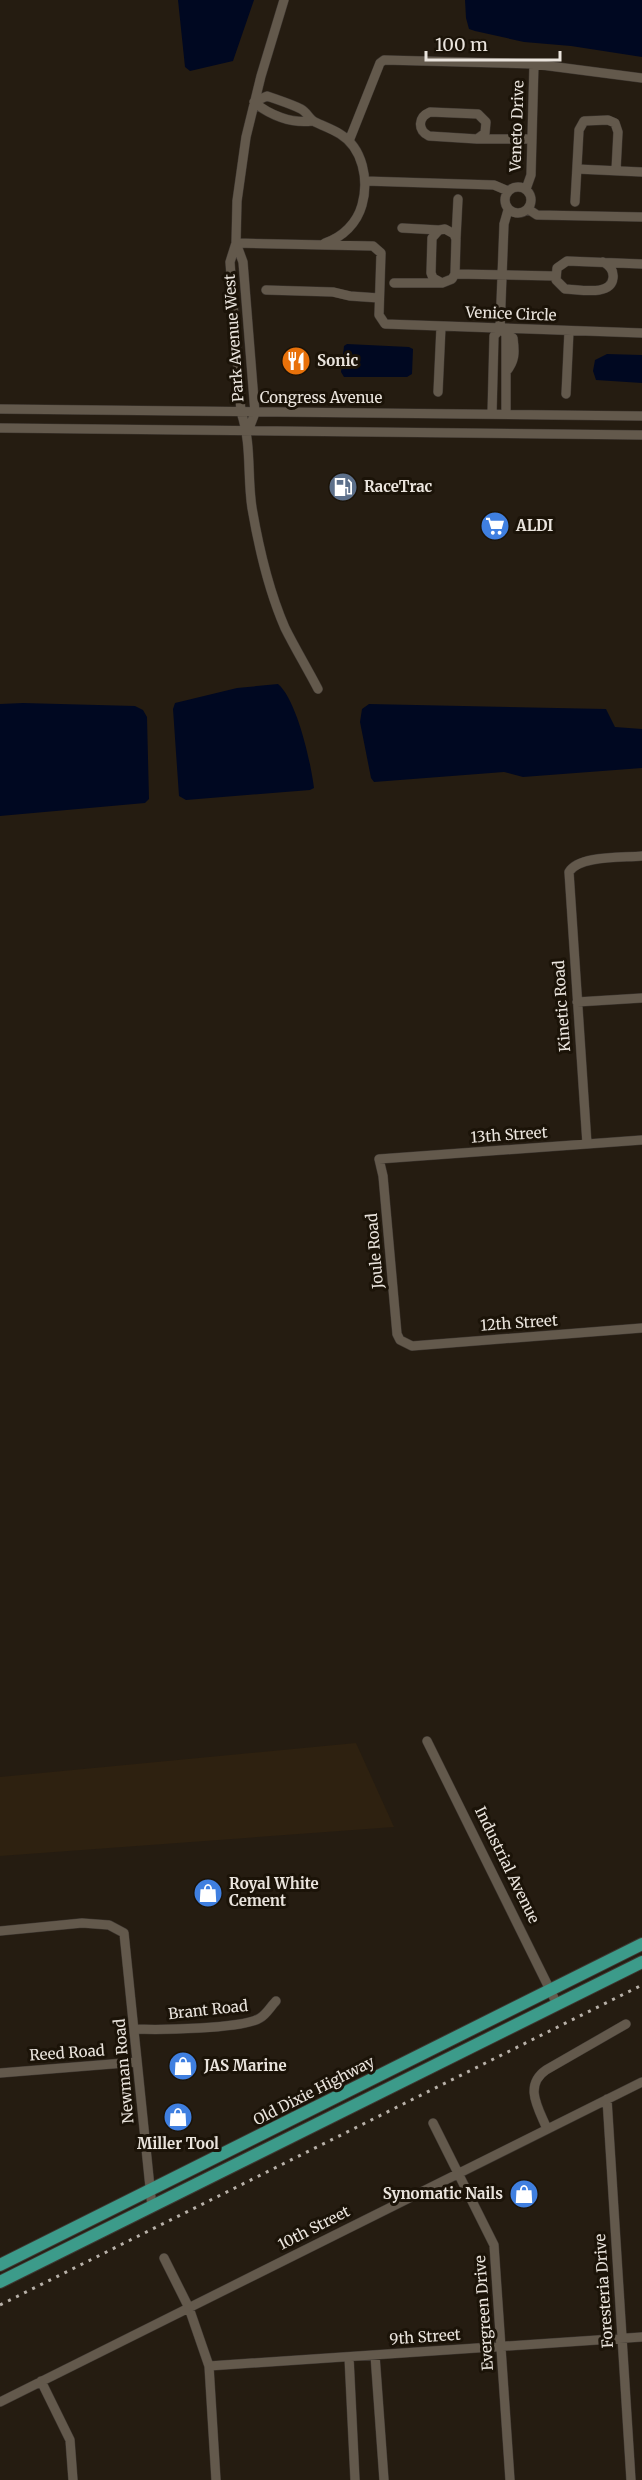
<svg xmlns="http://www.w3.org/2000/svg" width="642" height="2480" viewBox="0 0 642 2480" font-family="Merriweather,serif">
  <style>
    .built { fill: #2e2110 }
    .water { fill: #000821 }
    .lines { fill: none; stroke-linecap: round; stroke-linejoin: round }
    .minor-casing { stroke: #3e3731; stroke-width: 10 }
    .major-casing { stroke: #3e3731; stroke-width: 14 }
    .minor { stroke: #63594c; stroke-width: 9 }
    .major { stroke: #3c9b8a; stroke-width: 12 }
    .rail { stroke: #b8b1a9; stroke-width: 3; stroke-dasharray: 3 6; stroke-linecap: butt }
    .labels { text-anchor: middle; stroke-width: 6; stroke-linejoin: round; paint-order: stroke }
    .street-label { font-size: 15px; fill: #eae4dd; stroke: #1b1308 }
    .poi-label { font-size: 15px; font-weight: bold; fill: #eae4dd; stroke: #1b1308; text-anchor: start }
  </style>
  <rect width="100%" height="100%" fill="#251c11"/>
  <!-- built -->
  <path class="built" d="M356 1743 394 1827 0 1856V1777Z"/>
  <!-- water -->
  <path class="water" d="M178 0H254L233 61 190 71 185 67Z
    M465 0H642V57L571 46 524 42 475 31 469 29 466 18Z
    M347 344 409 347 413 349 412 374 407 377H344L341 372 344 346Z
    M607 354 642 355V383L596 380 593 371 595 360Z
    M278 684C297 700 311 763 314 788L310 790 186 800 179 796 173 709 175 703 237 688Z
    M23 703 135 706 143 710 147 717 149 799 145 803 0 816V704Z
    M369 704 606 709 615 727 642 729V768L523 777 504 772 374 782 371 778 360 722 362 709Z"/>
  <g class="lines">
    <!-- minor casing -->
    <g class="minor-casing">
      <path id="minor" d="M284 0 261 76 246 137 237 201 236 243 230 262 241 412C252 444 247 476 252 508 259 549 268 589 285 628 295 648 307 668 318 689
        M254 102 267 96C278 100 291 104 301 109 307 112 309 119 315 122 323 126 332 129 340 134 363 148 369 180 362 205 357 223 343 237 325 243
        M254 102C269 115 292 124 312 121
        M430 112 478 114 486 122 485 133 477 139 429 136C417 130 418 117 430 112Z
        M477 139H532
        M349 141 380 63 384 60 534 64 642 78
        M577 169 642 172
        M365 181 494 185 508 191
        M505 200a13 13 0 1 1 26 0a13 13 0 1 1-26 0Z
        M526 189 531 175 534 64
        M575 202 579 130 584 121 608 120 615 123 618 132 616 170
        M528 209 537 215 642 217
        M402 228 439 230
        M445 229 454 234 456 239 455 274 452 279 442 283 433 278 431 273 432 238 439 230Z
        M456 238 458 199
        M236 243 373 246 381 253 379 315 385 324 642 333
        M236 243 243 262 255 413 248 431
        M603 262C609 265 614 270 613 278 611 297 578 289 565 289L556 280 557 268 567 261 642 264
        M455 274 555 276
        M394 283H440
        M266 290 333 292 350 296 379 298
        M500 329 506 334V414
        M506 334 513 338C515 353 515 361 506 372
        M438 392 441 327
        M566 394 569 331
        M0 409 642 416
        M492 414 494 336 500 329 504 224 508 210
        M0 428 642 435
        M577 1002 642 998
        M642 1140 379 1159 383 1176 397 1334 400 1340 412 1346 642 1328
        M587 1144 569 872C579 855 623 858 642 856
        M427 1741 557 2004
        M0 1931 82 1923 109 1925 124 1933 152 2207
        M135 2029C158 2030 243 2029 260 2018 266 2015 271 2006 276 2001
        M0 2073 137 2062
        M607 2099 631 2480
        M433 2123 494 2245 510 2480
        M547 2129C539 2109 523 2086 546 2070L626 2024
        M164 2258 189 2308 209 2366 216 2480
        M375 2355 384 2480
        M349 2357 355 2480
        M209 2366 642 2337
        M41 2381 70 2440 73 2480
        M0 2402 642 2082"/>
    </g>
    <!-- major casing -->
    <g class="major-casing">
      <path id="major" d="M0 2265 642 1944
        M0 2282 642 1962"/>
    </g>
    <!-- minor -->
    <use href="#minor" class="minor"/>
    <!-- major -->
    <use href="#major" class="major"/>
    <!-- rail -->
    <path class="rail" d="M0 2305 642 1985"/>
  </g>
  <!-- icons -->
  <defs>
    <g id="restaurant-disc" transform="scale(1.5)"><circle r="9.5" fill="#e8710a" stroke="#1b1308"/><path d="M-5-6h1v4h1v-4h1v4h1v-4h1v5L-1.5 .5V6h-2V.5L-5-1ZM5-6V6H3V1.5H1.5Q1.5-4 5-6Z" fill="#fff"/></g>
    <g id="fuel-disc" transform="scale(1.5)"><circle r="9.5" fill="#5c6f8a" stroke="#1b1308"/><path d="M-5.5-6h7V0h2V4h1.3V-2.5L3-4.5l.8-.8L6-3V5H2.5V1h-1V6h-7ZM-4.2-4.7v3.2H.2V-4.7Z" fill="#fff"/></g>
    <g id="supermarket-disc" transform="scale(1.5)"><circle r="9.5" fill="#3f7fe0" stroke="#1b1308"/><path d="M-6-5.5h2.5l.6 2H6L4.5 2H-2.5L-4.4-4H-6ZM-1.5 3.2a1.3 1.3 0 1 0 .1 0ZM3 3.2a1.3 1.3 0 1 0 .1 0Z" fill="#fff"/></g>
    <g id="shop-disc" transform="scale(1.5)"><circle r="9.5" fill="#3f7fe0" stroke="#1b1308"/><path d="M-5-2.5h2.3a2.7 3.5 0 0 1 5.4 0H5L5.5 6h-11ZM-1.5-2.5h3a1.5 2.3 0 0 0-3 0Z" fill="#fff"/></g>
  </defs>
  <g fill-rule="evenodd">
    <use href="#restaurant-disc" x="296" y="361"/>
    <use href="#fuel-disc" x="343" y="487"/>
    <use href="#supermarket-disc" x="495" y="526"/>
    <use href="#shop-disc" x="208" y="1893"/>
    <use href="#shop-disc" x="183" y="2066"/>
    <use href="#shop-disc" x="178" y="2117"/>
    <use href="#shop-disc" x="524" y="2194"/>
  </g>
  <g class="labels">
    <!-- street labels -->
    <g class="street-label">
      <text transform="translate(517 126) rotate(-88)" y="5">Veneto Drive</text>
      <text transform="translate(511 314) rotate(2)" y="5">Venice Circle</text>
      <text transform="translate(234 338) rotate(-94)" y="5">Park Avenue West</text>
      <text x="321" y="403">Congress Avenue</text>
      <text transform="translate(562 1006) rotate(-94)" y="5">Kinetic Road</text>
      <text transform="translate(509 1135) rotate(-4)" y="5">13th Street</text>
      <text transform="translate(375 1251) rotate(-95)" y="5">Joule Road</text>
      <text transform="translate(519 1323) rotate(-4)" y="5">12th Street</text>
      <text transform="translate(507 1865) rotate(64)" y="5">Industrial Avenue</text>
      <text transform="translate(208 2010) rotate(-6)" y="5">Brant Road</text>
      <text transform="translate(67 2053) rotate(-4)" y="5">Reed Road</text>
      <text transform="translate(124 2071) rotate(-95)" y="5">Newman Road</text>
      <text transform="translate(314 2091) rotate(-27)" y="5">Old Dixie Highway</text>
      <text transform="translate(314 2228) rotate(-27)" y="5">10th Street</text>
      <text transform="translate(604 2291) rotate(-94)" y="5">Foresteria Drive</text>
      <text transform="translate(484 2313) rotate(-94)" y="5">Evergreen Drive</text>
      <text transform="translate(425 2337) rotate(-4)" y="5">9th Street</text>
    </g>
    <!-- poi labels -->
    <g class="poi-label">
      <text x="317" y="366">Sonic</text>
      <text x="364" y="492">RaceTrac</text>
      <text x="516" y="531">ALDI</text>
      <text x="229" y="1889">Royal White<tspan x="229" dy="17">Cement</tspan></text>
      <text x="204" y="2071">JAS Marine</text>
      <text x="178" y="2149" text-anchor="middle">Miller Tool</text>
      <text x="503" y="2199" text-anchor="end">Synomatic Nails</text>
    </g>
  </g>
  <!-- scale -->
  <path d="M426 51v9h134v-9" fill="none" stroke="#eae4dd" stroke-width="3"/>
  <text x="435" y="51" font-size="18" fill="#eae4dd" stroke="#1b1308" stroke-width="4.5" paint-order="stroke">100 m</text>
</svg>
